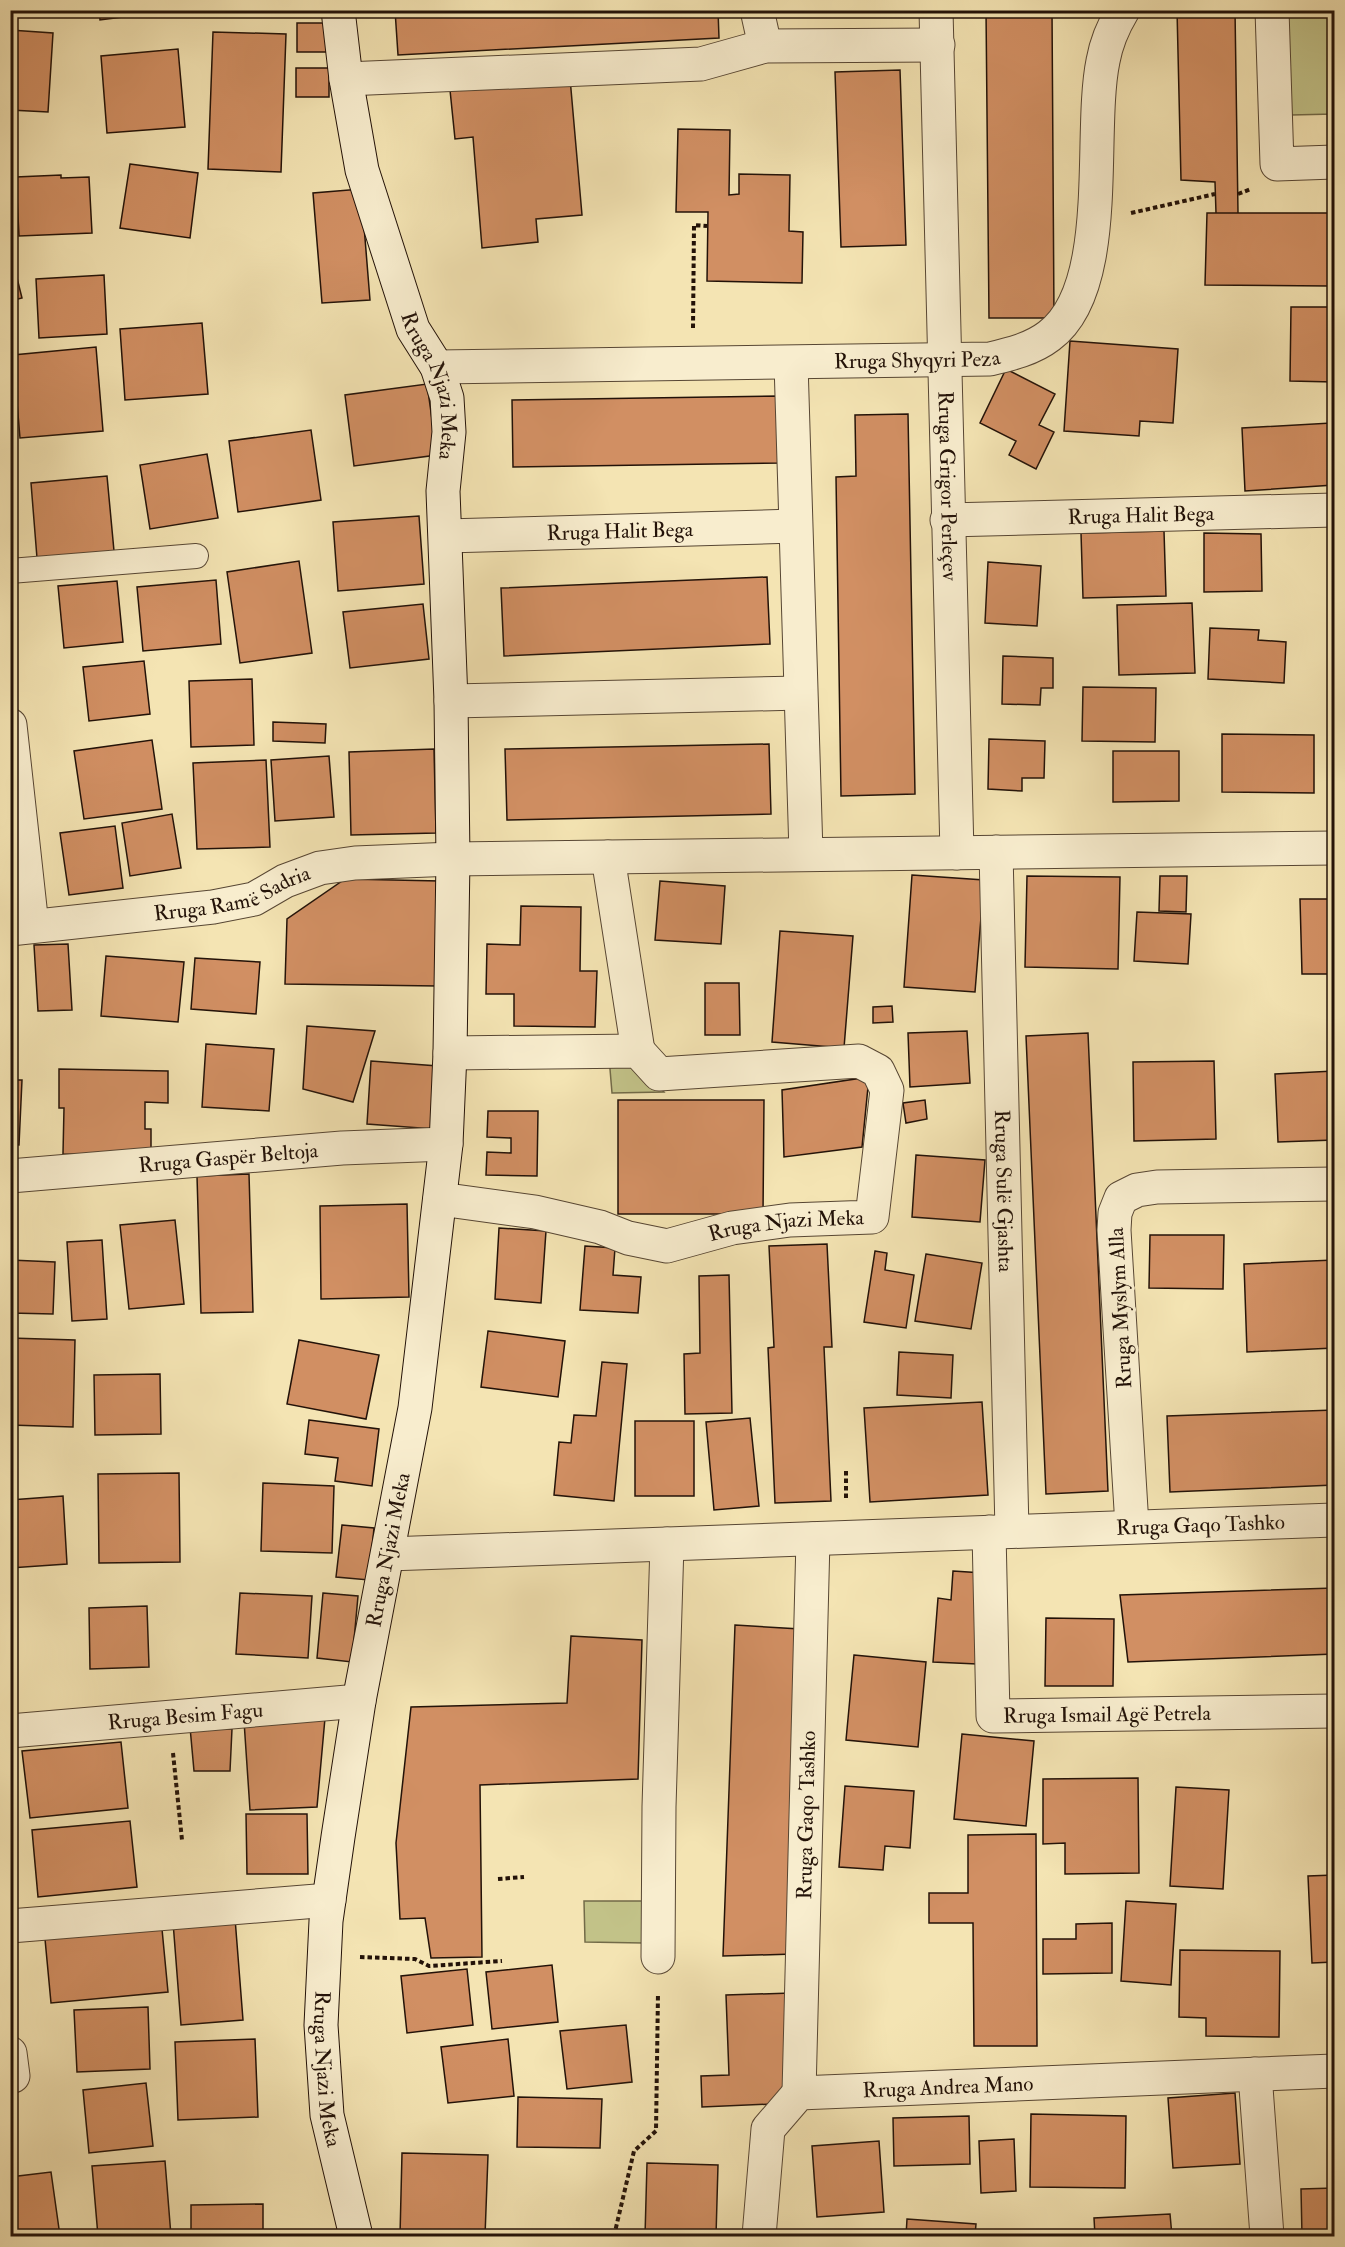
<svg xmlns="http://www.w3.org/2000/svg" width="1345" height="2247" viewBox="0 0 1345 2247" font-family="'IM FELL Double Pica',serif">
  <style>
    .green { fill: #c2c288; stroke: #726a48; stroke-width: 1.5 }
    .building { fill: #d18f63; stroke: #231208; stroke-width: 1.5 }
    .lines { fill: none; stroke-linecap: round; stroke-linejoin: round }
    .service-casing { stroke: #574633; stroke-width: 26 }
    .minor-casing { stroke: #574633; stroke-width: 35 }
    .tertiary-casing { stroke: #574633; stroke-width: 35 }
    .secondary-casing { stroke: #231208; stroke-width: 35 }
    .path { stroke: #231208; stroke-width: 4; stroke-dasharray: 4.5 3; stroke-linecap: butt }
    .service { stroke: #f8edce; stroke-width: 24 }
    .minor { stroke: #f8edce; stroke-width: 33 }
    .tertiary { stroke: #f8edce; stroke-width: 33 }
    .secondary { stroke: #f8edce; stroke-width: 33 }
    .labels { text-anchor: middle; stroke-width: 6; stroke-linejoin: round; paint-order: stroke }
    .street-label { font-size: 21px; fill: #231208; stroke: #f8edce }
  </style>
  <rect width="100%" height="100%" fill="#f4e4b3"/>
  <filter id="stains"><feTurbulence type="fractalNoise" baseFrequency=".00333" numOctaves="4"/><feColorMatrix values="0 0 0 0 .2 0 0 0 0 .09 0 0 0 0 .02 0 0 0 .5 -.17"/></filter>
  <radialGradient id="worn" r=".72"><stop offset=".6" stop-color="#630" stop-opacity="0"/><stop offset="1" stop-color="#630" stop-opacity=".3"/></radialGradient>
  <!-- green -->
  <path class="green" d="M1287 11H1334V114L1291 115Z
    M633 1056 664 1092 612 1093 609 1057Z
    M584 1901H643V1943L585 1942Z"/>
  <!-- building -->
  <path class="building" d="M99 10H178L100 20Z
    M395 10H718L719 38 398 55Z
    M986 10H1052L1054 318H989Z
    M1177 10H1235L1238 213H1216L1215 182 1181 180Z
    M297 23H330V52H297Z
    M10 30 53 33 48 112 10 110Z
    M213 32 286 34 281 172 208 169Z
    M178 49 185 127 107 133 101 56Z
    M296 68H329V97H296Z
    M900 70 906 245 841 247 835 72Z
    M570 78 582 215 536 219 538 242 482 248 473 137 455 139 450 90Z
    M678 129 730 130 729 195 739 194V174L790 175 789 231 803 232 802 283 707 281 708 212H676Z
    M130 164 198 173 190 238 120 228Z
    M61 175V178L89 177 92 233 19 236 16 177Z
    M361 189 370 300 322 303 313 193Z
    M1207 213H1334V266H1329V286L1205 285Z
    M16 274 22 298 10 301V276Z
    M104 275 107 334 39 338 36 279Z
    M1291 307H1334V382L1290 381Z
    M202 323 208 394 125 400 120 329Z
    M1070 341 1178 349 1173 423 1140 421 1139 436 1064 431Z
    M96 347 103 431 20 438 13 355Z
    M1006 369 1055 394 1039 425 1054 432 1036 469 1009 455 1016 441 980 423Z
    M427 384 437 455 354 466 345 395Z
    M778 396 779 463 513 467 512 400Z
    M908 414 915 794 841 796 836 477 856 476 855 415Z
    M1331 423 1334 485 1245 491 1242 428Z
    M311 430 321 500 238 512 229 441Z
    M207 454 218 518 150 529 140 465Z
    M107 476 114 551 37 558 31 483Z
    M419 516 424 584 338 591 333 522Z
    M1164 531 1166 596 1083 598 1081 533Z
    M1204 533 1261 534 1262 591 1204 592Z
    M299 561 312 653 240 663 227 572Z
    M988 562 1041 566 1037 626 985 623Z
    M767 577 770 644 504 656 501 588Z
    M216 580 221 644 143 651 137 587Z
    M117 581 123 642 64 648 58 586Z
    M1192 603 1195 673 1119 675 1117 605Z
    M423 604 429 659 350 668 343 612Z
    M1210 628 1259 630 1258 640 1286 642 1284 683 1208 679Z
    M1003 656 1053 658V688H1041L1040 705 1002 704Z
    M144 661 150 714 89 721 83 667Z
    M252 679 254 745 191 747 189 681Z
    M1083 687 1156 688 1155 742 1082 741Z
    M273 722 326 724 325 743 273 741Z
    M1222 734 1314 735V793L1222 792Z
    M989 739 1045 741 1044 778H1022V791L988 789Z
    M152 740 162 809 84 819 74 751Z
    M769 744 771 814 507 820 505 749Z
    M434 749 436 833 351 835 349 752Z
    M1113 751H1179V801L1113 802Z
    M329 756 334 817 275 821 271 760Z
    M266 760 270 847 197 849 193 763Z
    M172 814 181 868 130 876 122 823Z
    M115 826 123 888 69 895 60 833Z
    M912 875 984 880 975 992 904 987Z
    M1027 876 1120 877 1118 969 1025 967Z
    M1160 876H1187L1186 912 1159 911Z
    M345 879 440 881 438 986 285 984 287 919Z
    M660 881 725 886 721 944 655 940Z
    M1300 899H1334V974H1302Z
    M521 906 581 907 580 971H597L595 1027 514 1026V994H486L487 944 520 945Z
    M1137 912 1191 914 1188 964 1134 961Z
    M780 931 853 936 844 1048 772 1042Z
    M68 944 72 1010 38 1011 34 945Z
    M106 956 184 962 178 1022 101 1016Z
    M195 958 260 962 256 1014 191 1009Z
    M705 983H739L740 1035H705Z
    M892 1006 893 1022 873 1023V1007Z
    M307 1026 375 1031 353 1102 303 1089Z
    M967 1031 970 1083 910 1087 908 1033Z
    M1088 1033 1108 1491 1046 1494 1026 1036Z
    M206 1044 274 1049 269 1111 202 1107Z
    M371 1061 438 1066 434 1129 367 1124Z
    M1214 1061 1216 1139 1134 1141 1133 1062Z
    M59 1069 168 1071V1103L145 1102V1129H151V1156L63 1154 64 1108H59Z
    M1334 1071V1140L1278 1142 1275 1074Z
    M869 1077 862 1147 784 1157 782 1090Z
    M10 1080H22L19 1145 10 1144Z
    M618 1100H764L763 1214H618Z
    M925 1100 927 1119 906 1123 903 1103Z
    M488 1111H538L537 1176 486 1175 487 1152 511 1153V1138L487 1137Z
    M916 1155 985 1160 980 1222 912 1217Z
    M249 1174 253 1312 201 1313 197 1176Z
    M407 1204 409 1297 321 1299 320 1206Z
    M175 1220 184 1304 129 1309 120 1225Z
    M499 1228 546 1231 541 1303 495 1299Z
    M1150 1235H1224L1223 1289 1149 1288Z
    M102 1240 107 1319 72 1321 67 1242Z
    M827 1244 832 1347H824L831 1501 775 1503 768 1348 774 1347 769 1246Z
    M585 1246 615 1248 613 1275 641 1277 638 1313 580 1310Z
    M875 1251 887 1253 885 1270 914 1275 906 1328 864 1322Z
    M926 1254 982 1263 971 1329 915 1321Z
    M10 1260 55 1262 53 1314 10 1313Z
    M1334 1260V1348L1247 1352 1244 1264Z
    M729 1275 732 1413 685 1414 684 1354 700 1353 699 1276Z
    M488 1331 565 1341 558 1397 481 1387Z
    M10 1338 75 1340 73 1427 10 1425Z
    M299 1340 379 1355 366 1419 287 1404Z
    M899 1352 953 1355 951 1398 897 1395Z
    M602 1362 627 1364 614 1501 554 1495 559 1442 571 1443 574 1415 596 1416Z
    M160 1374 161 1434 95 1435 94 1375Z
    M982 1402 988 1495 870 1502 864 1408Z
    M1334 1410V1485L1170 1492 1167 1416Z
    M750 1418 759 1506 714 1510 706 1422Z
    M309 1420 379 1429 372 1486 335 1481 338 1458 305 1454Z
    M635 1421H694V1496H635Z
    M179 1473 180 1562 99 1563 98 1474Z
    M263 1483 334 1486 332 1553 261 1551Z
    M63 1496 67 1564 10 1568V1500Z
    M342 1525 374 1528 369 1580 336 1577Z
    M953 1571 983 1573 977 1664 933 1662 938 1598 951 1600Z
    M1334 1588V1654L1128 1662 1120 1595Z
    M240 1593 312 1596 308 1658 236 1654Z
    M323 1593 358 1596 352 1662 317 1658Z
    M147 1606 149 1667 90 1669 89 1608Z
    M1046 1618 1114 1619 1113 1686H1045Z
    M735 1625 800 1629 794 1954 723 1956Z
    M571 1636 642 1640 638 1779 480 1785 482 1957 431 1958 425 1918 400 1919 396 1843 411 1707 567 1703Z
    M854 1655 926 1662 918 1747 846 1740Z
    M325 1718 317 1807 250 1810 244 1721Z
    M190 1727 232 1729 230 1771H194Z
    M962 1734 1034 1741 1026 1826 954 1819Z
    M121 1742 128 1808 30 1818 22 1751Z
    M1138 1778 1139 1873 1065 1874V1843L1043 1844V1779Z
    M845 1786 914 1791 910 1848 885 1846 883 1870 839 1867Z
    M1176 1787 1229 1790 1223 1889 1170 1886Z
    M246 1814H307L308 1874H247Z
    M130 1821 137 1887 38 1897 32 1830Z
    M1036 1834 1037 2046H974L973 1923H929V1893H968V1835Z
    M1334 1875V1962L1312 1963 1308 1876Z
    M1126 1901 1176 1904 1171 1985 1121 1981Z
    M235 1918 243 2020 181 2025 173 1922Z
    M1112 1923V1973L1043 1974V1939H1076V1924Z
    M162 1929 168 1992 51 2003 45 1939Z
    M1180 1950 1280 1951 1279 2037 1206 2036V2018L1179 2017Z
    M552 1965 558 2022 492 2029 486 1972Z
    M467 1969 473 2025 407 2033 401 1976Z
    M791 1993 795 2103 702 2107 701 2076 729 2075 726 1995Z
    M148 2007 150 2069 77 2072 74 2010Z
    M626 2025 632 2082 567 2089 560 2031Z
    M255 2039 258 2117 178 2120 175 2042Z
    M508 2039 514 2096 448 2103 441 2047Z
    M146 2083 153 2146 89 2153 83 2090Z
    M1235 2093 1240 2164 1173 2168 1168 2098Z
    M518 2097 602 2099 600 2148 517 2147Z
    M1031 2114 1126 2116 1125 2188 1030 2187Z
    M969 2116 970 2164 894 2166 893 2118Z
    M1014 2139 1016 2191 981 2193 979 2141Z
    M879 2141 884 2212 817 2217 812 2146Z
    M402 2153 488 2155 485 2236H400Z
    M165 2161 171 2236H98L92 2166Z
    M647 2163 718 2165 716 2236H645Z
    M51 2172 60 2236H10V2177Z
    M1334 2188V2235L1302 2236 1301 2189Z
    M263 2204V2236H191V2205Z
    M1170 2214 1172 2236H1095L1094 2218Z
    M907 2219 976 2224 975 2236H906Z"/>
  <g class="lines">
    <!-- service casing -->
    <g class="service-casing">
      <path id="service" d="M10 571 196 556"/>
    </g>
    <!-- minor casing -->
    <g class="minor-casing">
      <g id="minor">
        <path d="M757 10 765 46"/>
        <path id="s1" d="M936 10 957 853"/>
        <path d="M1272 10 1277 164 1334 162"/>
        <path d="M346 79 701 64 765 46 938 45"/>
        <path d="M791 363 806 853"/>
        <path id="s2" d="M437 367 990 359C1011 354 1032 349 1049 336 1114 288 1088 134 1103 61 1106 44 1114 25 1123 10"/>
        <path id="s3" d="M947 520 1334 510"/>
        <path id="s4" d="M446 536 795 526"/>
        <path d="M451 701 800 693"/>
        <path d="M10 725 32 926"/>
        <path id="s5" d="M996 852 1012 1531"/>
        <path d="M608 857 638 1051"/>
        <path d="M453 859 1334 848"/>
        <path id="s6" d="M10 1176 342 1148 446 1144"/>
        <path id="s7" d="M440 1199 535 1212 600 1227 628 1238 667 1246 732 1228 790 1220 872 1217 887 1090 878 1071 859 1061 659 1074 638 1051 450 1053"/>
        <path d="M1132 1526 1114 1230 1115 1213 1121 1198 1137 1190 1157 1187 1334 1184"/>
        <path id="s8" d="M989 1532 993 1716 1334 1711"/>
        <path d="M10 1926 329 1900"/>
        <path d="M658 1957 659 1807 667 1544"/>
        <path d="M10 2053 13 2076"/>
        <path d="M1255 2074 1267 2236"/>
        <path id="s9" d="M799 2093 813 1539"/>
        <path id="s10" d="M759 2236 768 2129 799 2093 1334 2071"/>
      </g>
    </g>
    <!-- tertiary casing -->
    <g class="tertiary-casing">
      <g id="tertiary">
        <path id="s11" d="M10 929 213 907 254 899 285 881 320 868 355 863 453 859"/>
        <path id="s12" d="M388 1554 1334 1520"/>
        <path id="s13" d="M10 1731 359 1701"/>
      </g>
    </g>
    <!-- secondary casing -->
    <g class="secondary-casing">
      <g id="secondary">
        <path id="s14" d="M338 10 346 79 362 170 413 329 437 367 447 398 449 432 443 491 451 701 453 859 450 1053 446 1144 415 1408 359 1701 338 1837 326 1921 321 2025 327 2115 356 2236"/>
      </g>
    </g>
    <!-- path -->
    <path class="path" d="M1238 194 1251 189
      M1131 213 1215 194
      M693 328 694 225 707 226
      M846 1471V1500
      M173 1753 182 1840
      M498 1879 524 1877
      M360 1957 415 1959 429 1966 502 1961
      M614 2236 634 2151 656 2131 658 1993"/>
    <!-- service -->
    <use href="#service" class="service"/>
    <!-- minor -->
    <use href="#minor" class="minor"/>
    <!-- tertiary -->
    <use href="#tertiary" class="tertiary"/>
    <!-- secondary -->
    <use href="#secondary" class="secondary"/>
  </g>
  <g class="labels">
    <!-- street labels -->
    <g class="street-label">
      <text dy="7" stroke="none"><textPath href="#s2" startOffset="480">Rruga Shyqyri Peza</textPath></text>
      <text dy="7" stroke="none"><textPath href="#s14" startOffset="390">Rruga Njazi Meka</textPath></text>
      <text dy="7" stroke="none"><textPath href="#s1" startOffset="476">Rruga Grigor Perleçev</textPath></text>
      <text dy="7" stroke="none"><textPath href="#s3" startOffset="194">Rruga Halit Bega</textPath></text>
      <text dy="7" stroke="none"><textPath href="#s4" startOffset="174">Rruga Halit Bega</textPath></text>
      <text dy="7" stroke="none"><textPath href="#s11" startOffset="226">Rruga Ramë Sadria</textPath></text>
      <text dy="7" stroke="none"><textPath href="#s6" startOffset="219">Rruga Gaspër Beltoja</textPath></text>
      <text dy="7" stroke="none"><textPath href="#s5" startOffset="339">Rruga Sulë Gjashta</textPath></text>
      <text dy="7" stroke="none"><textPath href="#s7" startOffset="354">Rruga Njazi Meka</textPath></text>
      <text transform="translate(1120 1308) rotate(-93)" y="7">Rruga Myslym Alla</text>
      <text dy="7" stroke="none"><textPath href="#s12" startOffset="813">Rruga Gaqo Tashko</textPath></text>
      <text transform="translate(388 1550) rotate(-79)" y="7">Rruga Njazi Meka</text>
      <text dy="7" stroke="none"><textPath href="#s8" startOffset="298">Rruga Ismail Agë Petrela</textPath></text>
      <text dy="7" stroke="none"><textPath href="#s13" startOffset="176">Rruga Besim Fagu</textPath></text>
      <text dy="7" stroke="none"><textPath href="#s9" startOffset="278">Rruga Gaqo Tashko</textPath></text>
      <text dy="7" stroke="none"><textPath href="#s14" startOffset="2088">Rruga Njazi Meka</textPath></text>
      <text dy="7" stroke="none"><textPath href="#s10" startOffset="304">Rruga Andrea Mano</textPath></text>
    </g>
  </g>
  <!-- margin -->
  <rect width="1345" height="2247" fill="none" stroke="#f4e4b3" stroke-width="36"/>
  <rect x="12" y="12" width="1321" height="2223" fill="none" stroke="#231208" stroke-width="3"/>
  <rect x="18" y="18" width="1309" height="2211" fill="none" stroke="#231208" stroke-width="1.5"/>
  <rect width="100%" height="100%" filter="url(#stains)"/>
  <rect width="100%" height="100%" fill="url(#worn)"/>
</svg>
